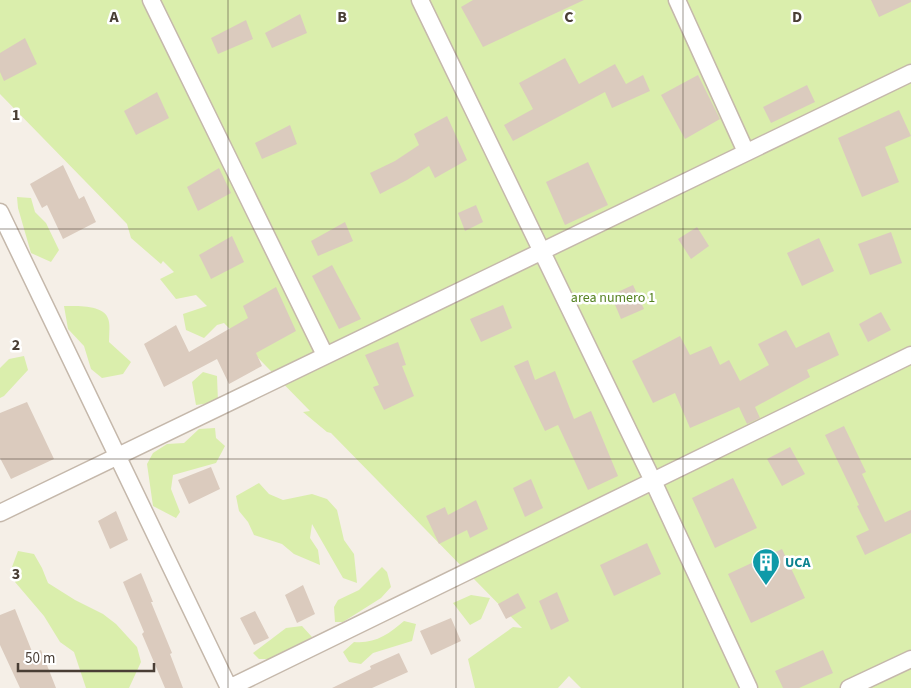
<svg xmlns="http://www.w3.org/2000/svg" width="911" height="688" viewBox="0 0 911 688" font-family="'Source Sans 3',sans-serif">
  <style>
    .green { fill: #daeeac }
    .building { fill: #dbcbbe }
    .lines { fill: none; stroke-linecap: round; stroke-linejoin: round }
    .street-casing { stroke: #c5b8ab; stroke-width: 19 }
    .street { stroke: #fff; stroke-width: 16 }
    .grid { fill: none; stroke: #493e35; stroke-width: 1; stroke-opacity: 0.55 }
    .labels { text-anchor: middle; stroke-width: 5; stroke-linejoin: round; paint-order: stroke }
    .park-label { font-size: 14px; fill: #558222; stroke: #fff }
    .culture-label { font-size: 14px; font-weight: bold; fill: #0d838f; stroke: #fff; text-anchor: start }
    .grid-label { font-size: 16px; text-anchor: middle; font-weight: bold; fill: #493e35; stroke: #fff; stroke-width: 5; stroke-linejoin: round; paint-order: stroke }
  </style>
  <rect width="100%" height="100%" fill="#f5efe7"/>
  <!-- green -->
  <path class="green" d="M0 0H911V688H581L569 676 558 688H475L468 659 513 627 522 628 331 433 327 432 303 412 310 411 224 323 217 325 204 338 186 330 183 314 207 306 196 295 176 299 160 279 174 272 163 261 161 264 131 238 127 224 0 94Z
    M17 197 31 198 35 212 46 223 59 250 51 262 31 253 18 208Z
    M64 306C77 306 107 304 109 322 110 328 109 335 109 342L131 362 123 374 102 378 91 369 84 346 68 329Z
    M24 356 28 370 4 396 0 398V368L9 359Z
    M203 372 217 376 218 402 196 405 192 382Z
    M215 428 216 438 225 446 216 463 173 475 171 489 180 512 176 518 153 506 147 464 153 453 167 444 184 443 199 429Z
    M259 483 269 494 283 500 312 494 327 499 337 510 344 540 354 554 357 583 343 578 312 524 310 538 318 550 320 565 294 554 282 544 254 535 248 522 239 511 236 496Z
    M18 551 34 554 42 568 48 583 75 600 103 614 116 624 137 647 141 662 129 688H86L74 652 60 642 44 616 15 582 12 567Z
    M382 567 387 572 391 587 381 598 343 622H335L334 607 338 600 359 590Z
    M471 595 490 598 481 619 470 625 453 603Z
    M404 621 416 624 412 641 373 653 361 664 349 662 343 652 354 642C375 644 389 634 404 621Z
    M302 626 312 637 273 659H259L253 653 286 628Z"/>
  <!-- building -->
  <path class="building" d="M473 0H584L483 47 461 7Z
    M871 0H911V2L879 17Z
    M300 14 307 33 272 48 265 33Z
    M246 20 253 39 218 54 211 38Z
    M25 38 37 64 4 81 0 72V53Z
    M565 58 579 84 615 64 626 84 643 75 650 91 612 108 605 92 513 141 504 125 533 109 519 83Z
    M698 75 720 119 685 139 661 95Z
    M807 85 815 102 771 123 763 107Z
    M157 92 169 118 136 135 124 111Z
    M899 110 911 136 885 147 899 182 862 197 838 138Z
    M447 116 467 160 435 178 429 166 407 180 380 194 370 173 395 161 419 145 414 134Z
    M290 125 297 144 262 159 255 143Z
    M588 162 608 205 565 225 546 182Z
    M63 165 79 199 84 196 96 222 63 239 47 205 42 208 30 184Z
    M219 168 231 193 198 211 187 187Z
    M476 205 483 222 465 231 458 213Z
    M345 222 353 241 318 256 311 241Z
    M697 227 709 246 691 259 678 239Z
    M891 232 902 263 870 275 858 244Z
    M232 236 244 262 211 279 199 255Z
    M819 238 834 271 802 286 787 253Z
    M332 265 361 319 339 329 312 276Z
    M633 285 644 309 621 319 611 295Z
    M276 287 296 331 256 353 262 366 229 384 217 359 164 387 144 344 176 325 189 352 248 318 243 306Z
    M503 305 512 328 481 342 470 319Z
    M881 312 891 330 868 342 859 324Z
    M786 330 796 348 829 332 839 355 807 370 810 377 755 407 760 418 747 424 739 407 690 428 675 393 653 403 632 361 680 336 690 355 711 346 720 365 729 360 740 381 769 365 758 344Z
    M398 342 406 365 402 366 414 396 384 410 373 387 379 385 365 355Z
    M528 360 535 380 555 371 574 419 591 411 618 476 588 490 558 425 545 431 514 366Z
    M27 402 54 459 11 479 0 458V413Z
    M844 426 866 472 862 474 885 522 911 510V533L865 555 856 536 869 530 857 506 859 505 825 435Z
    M790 447 805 474 782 486 767 459Z
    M211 467 220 489 189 504 178 480Z
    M733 478 757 528 715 548 692 498Z
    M531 479 543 508 525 517 513 488Z
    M476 500 488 529 470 538 467 530 439 544 426 516 445 507 448 515Z
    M116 511 128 540 110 549 98 521Z
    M647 543 661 574 614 596 600 565Z
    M782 549 805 598 751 623 728 574Z
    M141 573 153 602H151L172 653 170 654 183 688H165L142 634 144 632 123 582Z
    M303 585 315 614 297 623 285 595Z
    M557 592 569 621 551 630 539 601Z
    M518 593 526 608 506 619 498 604Z
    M15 609 33 654 41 650 56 688H20L0 645V615Z
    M255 611 269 638 254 645 240 618Z
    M451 618 461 641 431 655 420 631Z
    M823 650 833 673 799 688H783L775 671Z
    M399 653 408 672 372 688H332L371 669 370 666Z"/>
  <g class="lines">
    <!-- street casing -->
    <g class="street-casing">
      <path id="street" d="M151 0 325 355
        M420 0 653 481 749 688
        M677 0 746 152
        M0 212 229 688 911 355
        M0 513 911 73
        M849 688 911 659"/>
    </g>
    <!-- street -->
    <use href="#street" class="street"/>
  </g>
  <!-- grid -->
  <path class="grid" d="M228 0V688M456 0V688M683 0V688M0 229H911M0 459H911"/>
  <!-- icons -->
  <defs>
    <g id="building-pin" transform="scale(1.4375)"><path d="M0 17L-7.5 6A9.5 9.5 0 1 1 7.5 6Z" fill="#0f9aa8" stroke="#fff"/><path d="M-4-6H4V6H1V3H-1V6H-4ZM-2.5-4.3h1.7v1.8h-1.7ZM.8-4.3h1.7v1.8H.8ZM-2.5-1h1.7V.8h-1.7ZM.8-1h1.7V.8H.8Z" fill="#fff"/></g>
  </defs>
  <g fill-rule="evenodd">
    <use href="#building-pin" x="766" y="562"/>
  </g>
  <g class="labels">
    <!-- park labels -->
    <g class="park-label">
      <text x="613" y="302">area numero 1</text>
    </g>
    <!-- culture labels -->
    <g class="culture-label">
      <text x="785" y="567">UCA</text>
    </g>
  </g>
  <g class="grid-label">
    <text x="114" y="22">A</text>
    <text x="342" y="22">B</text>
    <text x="569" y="22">C</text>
    <text x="797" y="22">D</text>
    <text x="16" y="120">1</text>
    <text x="16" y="350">2</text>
    <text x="16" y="579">3</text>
  </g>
  <!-- scale -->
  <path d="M18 663v8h136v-8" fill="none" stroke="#493e35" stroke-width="2.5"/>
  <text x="25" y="663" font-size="15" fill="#493e35" stroke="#ffffff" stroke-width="4" paint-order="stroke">50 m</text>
</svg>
